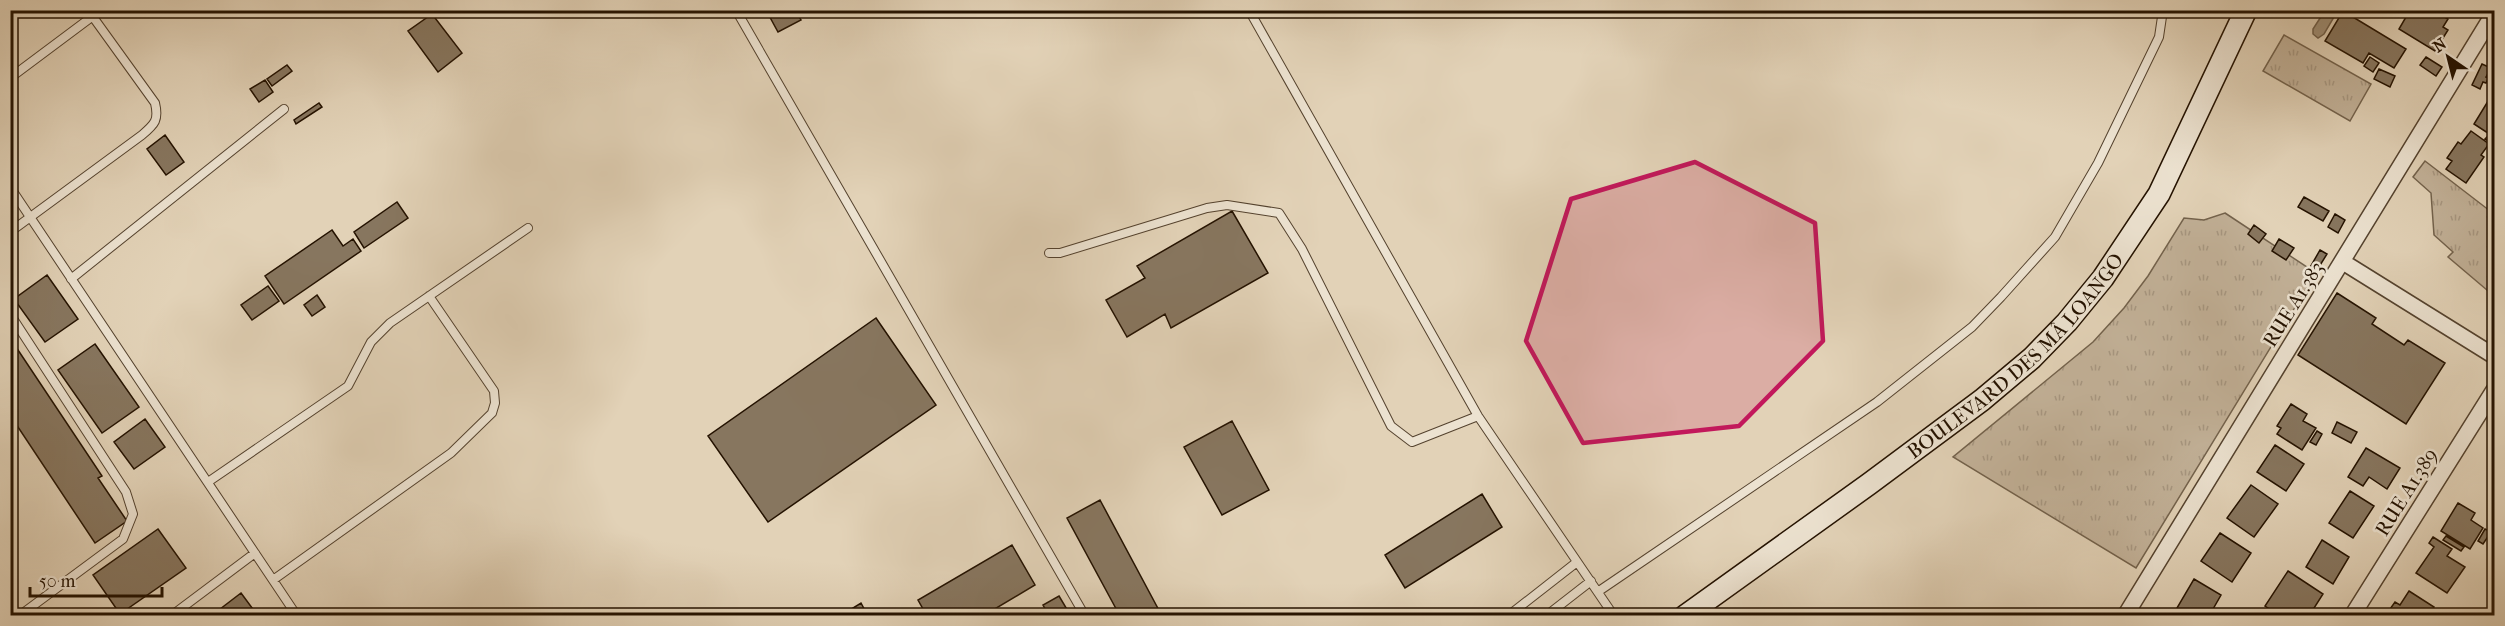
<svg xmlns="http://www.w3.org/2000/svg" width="2505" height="626" viewBox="0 0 2505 626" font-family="'IM FELL French Canon',serif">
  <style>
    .grass { fill: url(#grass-tufts); stroke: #73624c; stroke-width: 1.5 }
    .water { fill: #a19179; stroke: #6f5e49; stroke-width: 1.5 }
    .building { fill: #87765f; stroke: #241200; stroke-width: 1.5 }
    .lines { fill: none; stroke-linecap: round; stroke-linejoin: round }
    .lane-casing { stroke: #54422e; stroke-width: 10 }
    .street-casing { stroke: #54422e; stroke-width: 18 }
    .secondary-casing { stroke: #241200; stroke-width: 24 }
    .lane { stroke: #ece2d0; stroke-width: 8 }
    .street { stroke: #ece2d0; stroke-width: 15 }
    .secondary { stroke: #ece2d0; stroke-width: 21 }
    .marked { fill: #c2185b; fill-opacity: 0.2; stroke: #c2185b; stroke-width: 4.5; stroke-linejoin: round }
    .labels { text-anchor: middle; stroke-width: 5; stroke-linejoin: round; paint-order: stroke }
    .street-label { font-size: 20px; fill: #241200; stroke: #ece2d0 }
  </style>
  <defs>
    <pattern id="grass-tufts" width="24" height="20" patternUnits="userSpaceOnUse" patternTransform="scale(1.5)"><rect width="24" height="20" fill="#c2b198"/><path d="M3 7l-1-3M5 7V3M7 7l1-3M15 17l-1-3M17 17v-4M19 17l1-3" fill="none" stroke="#a79781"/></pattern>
  </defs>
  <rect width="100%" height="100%" fill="#e2d2b7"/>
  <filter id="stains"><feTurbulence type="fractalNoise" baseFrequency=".00333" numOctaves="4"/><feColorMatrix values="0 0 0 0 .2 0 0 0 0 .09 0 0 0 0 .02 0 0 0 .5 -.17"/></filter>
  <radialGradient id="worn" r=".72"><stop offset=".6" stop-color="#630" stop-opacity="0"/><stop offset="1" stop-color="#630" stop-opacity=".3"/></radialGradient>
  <!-- grass -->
  <path class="grass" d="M2284 35 2371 84 2350 121 2263 71Z
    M2425 161 2494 214V296L2448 257 2453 252 2434 235 2431 193 2413 177Z
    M2225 213 2316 273 2136 568 1953 457 2093 342 2124 308 2148 276 2184 218 2204 220Z"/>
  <!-- water -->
  <path class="water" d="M2324 12 2334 17 2324 34 2318 38 2313 34V29Z"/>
  <!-- building -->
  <path class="building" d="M766 10H795L801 20 778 32Z
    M2410 10H2447L2444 17 2448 19 2443 27 2448 30 2435 51 2399 29Z
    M2343 11 2406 49 2394 68 2369 53 2363 63 2325 41Z
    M432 14 462 53 438 72 408 31Z
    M2370 57 2379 63 2373 72 2364 66Z
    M2426 57 2442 67 2436 76 2420 65Z
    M2482 64 2491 68 2486 77 2489 78 2486 83 2483 82 2480 89 2472 85Z
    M287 65 292 71 272 86 267 79Z
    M2379 69 2395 76 2390 87 2374 79Z
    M265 80 273 92 259 102 250 89Z
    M2493 93 2494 94V137L2474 124Z
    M319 103 322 107 296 124 294 120Z
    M2471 131 2489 144 2481 155 2484 157 2466 183 2446 169 2452 161 2447 158 2458 142 2461 144Z
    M165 135 184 162 166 175 147 149Z
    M2488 136 2494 139V144L2485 139Z
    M2304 197 2329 211 2323 221 2298 207Z
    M397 202 408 218 364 248 354 232Z
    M1232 211 1268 273 1171 328 1165 314 1127 337 1106 300 1145 278 1137 266Z
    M2335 214 2345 220 2338 233 2328 227Z
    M2254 225 2266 234 2259 243 2248 234Z
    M332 230 343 246 353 239 361 251 284 304 265 276Z
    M2279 239 2294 248 2286 260 2272 251Z
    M2320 250 2327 254 2314 275 2308 271Z
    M47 275 78 319 45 342 14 299Z
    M268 286 279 301 252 320 241 305Z
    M2337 293 2376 318 2372 324 2404 345 2408 340 2445 363 2406 424 2298 355Z
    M317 295 325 307 312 316 304 305Z
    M876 318 936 405 768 522 708 436Z
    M10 338 102 476 98 478 127 521 95 543 10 415Z
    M95 344 139 407 102 433 58 370Z
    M2291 404 2307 414 2303 421 2316 428 2302 450 2277 434 2281 428 2277 426Z
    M145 419 165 447 134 469 114 442Z
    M1232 421 1269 490 1222 515 1184 447Z
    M2337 422 2357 432 2351 443 2332 433Z
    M2317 431 2322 434 2316 445 2310 442Z
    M2275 445 2304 464 2286 491 2257 472Z
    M2366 448 2400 468 2387 489 2369 477 2363 486 2348 477Z
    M2251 485 2278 504 2254 537 2227 518Z
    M2350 491 2374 506 2353 538 2329 523Z
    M1482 494 1502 527 1405 588 1385 555Z
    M1100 500 1162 616H1120L1067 518Z
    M2458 503 2475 513 2471 520 2483 528 2470 549 2441 531Z
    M158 529 186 568 120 614 93 575Z
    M2485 529 2491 532 2483 544 2478 541Z
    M2220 533 2251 553 2232 582 2201 561Z
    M2446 536 2464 547 2461 551 2443 540Z
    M2433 537 2452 549 2447 556 2465 567 2447 593 2416 573 2434 547 2429 543Z
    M2322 540 2349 557 2333 584 2306 567Z
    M1012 545 1035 585 983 616H927L918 600Z
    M2288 571 2323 594 2309 616H2280L2265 606Z
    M2194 579 2221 595 2209 616H2178L2174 613Z
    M2409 591 2434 607 2428 616H2400L2390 609 2395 602 2400 605Z
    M241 593 258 616H211Z
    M1059 596 1068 611 1061 616H1049L1043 605Z
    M861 603 868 616H840Z"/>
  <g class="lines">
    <!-- lane casing -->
    <g class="lane-casing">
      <path id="lane" d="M736 10 1085 616
        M1249 10 1478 416 1614 616
        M10 78 101 10
        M10 187 297 616
        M10 232 142 135C155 124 159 120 155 103L93 17
        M1049 253H1060L1207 208 1227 205 1279 213 1302 249 1391 426 1412 442 1478 416
        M71 279 284 109
        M10 314 126 492 133 514 123 539 19 616
        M208 482 348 386 371 342 390 323 528 228
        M273 580 451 453 492 413 495 403 494 391 429 296
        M1599 591 1877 402 1972 327 2001 297 2055 237 2098 163 2159 37 2163 10
        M171 616 255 553
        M1508 616 1577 562
        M1546 616 1591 581"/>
    </g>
    <!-- street casing -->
    <g class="street-casing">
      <path id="street" d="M2343 262 2494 356
        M2125 616 2494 13
        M2352 616 2494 390"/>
    </g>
    <!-- secondary casing -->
    <g class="secondary-casing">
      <g id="secondary">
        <path id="s1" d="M1685 616 1869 484 1982 400 2032 358 2067 322 2103 278 2159 194 2246 10"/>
      </g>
    </g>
    <!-- lane -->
    <use href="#lane" class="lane"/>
    <!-- street -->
    <use href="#street" class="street"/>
    <!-- secondary -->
    <use href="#secondary" class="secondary"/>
  </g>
  <!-- marked area -->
  <path class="marked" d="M1695 162 1815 223 1823 341 1739 426 1583 443 1526 341 1571 199Z"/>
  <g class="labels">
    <!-- street labels -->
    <g class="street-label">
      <text transform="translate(2293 304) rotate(-58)" y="7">RUE A1.383</text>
      <text dy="7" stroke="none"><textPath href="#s1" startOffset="422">BOULEVARD DES MÂ LOANGO</textPath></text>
      <text transform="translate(2406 492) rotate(-58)" y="7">RUE A1.389</text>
    </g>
  </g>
  <!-- margin -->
  <rect width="2505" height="626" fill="none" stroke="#e2d2b7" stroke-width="36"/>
  <rect x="12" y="12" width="2481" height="602" fill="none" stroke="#241200" stroke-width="3"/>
  <rect x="18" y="18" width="2469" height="590" fill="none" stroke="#241200" stroke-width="1.5"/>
  <!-- north arrow -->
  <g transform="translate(2448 57) rotate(325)" stroke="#ece2d0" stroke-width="4.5" paint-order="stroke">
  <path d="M0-4.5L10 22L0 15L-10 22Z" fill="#241200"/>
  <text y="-9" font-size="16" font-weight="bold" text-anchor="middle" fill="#241200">N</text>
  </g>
  <!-- scale -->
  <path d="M30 587v9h132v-9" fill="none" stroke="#241200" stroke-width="3"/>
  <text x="39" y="587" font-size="18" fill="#241200" stroke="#ece2d0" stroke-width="4.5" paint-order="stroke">50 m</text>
  <rect width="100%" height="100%" filter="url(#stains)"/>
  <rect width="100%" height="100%" fill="url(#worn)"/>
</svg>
